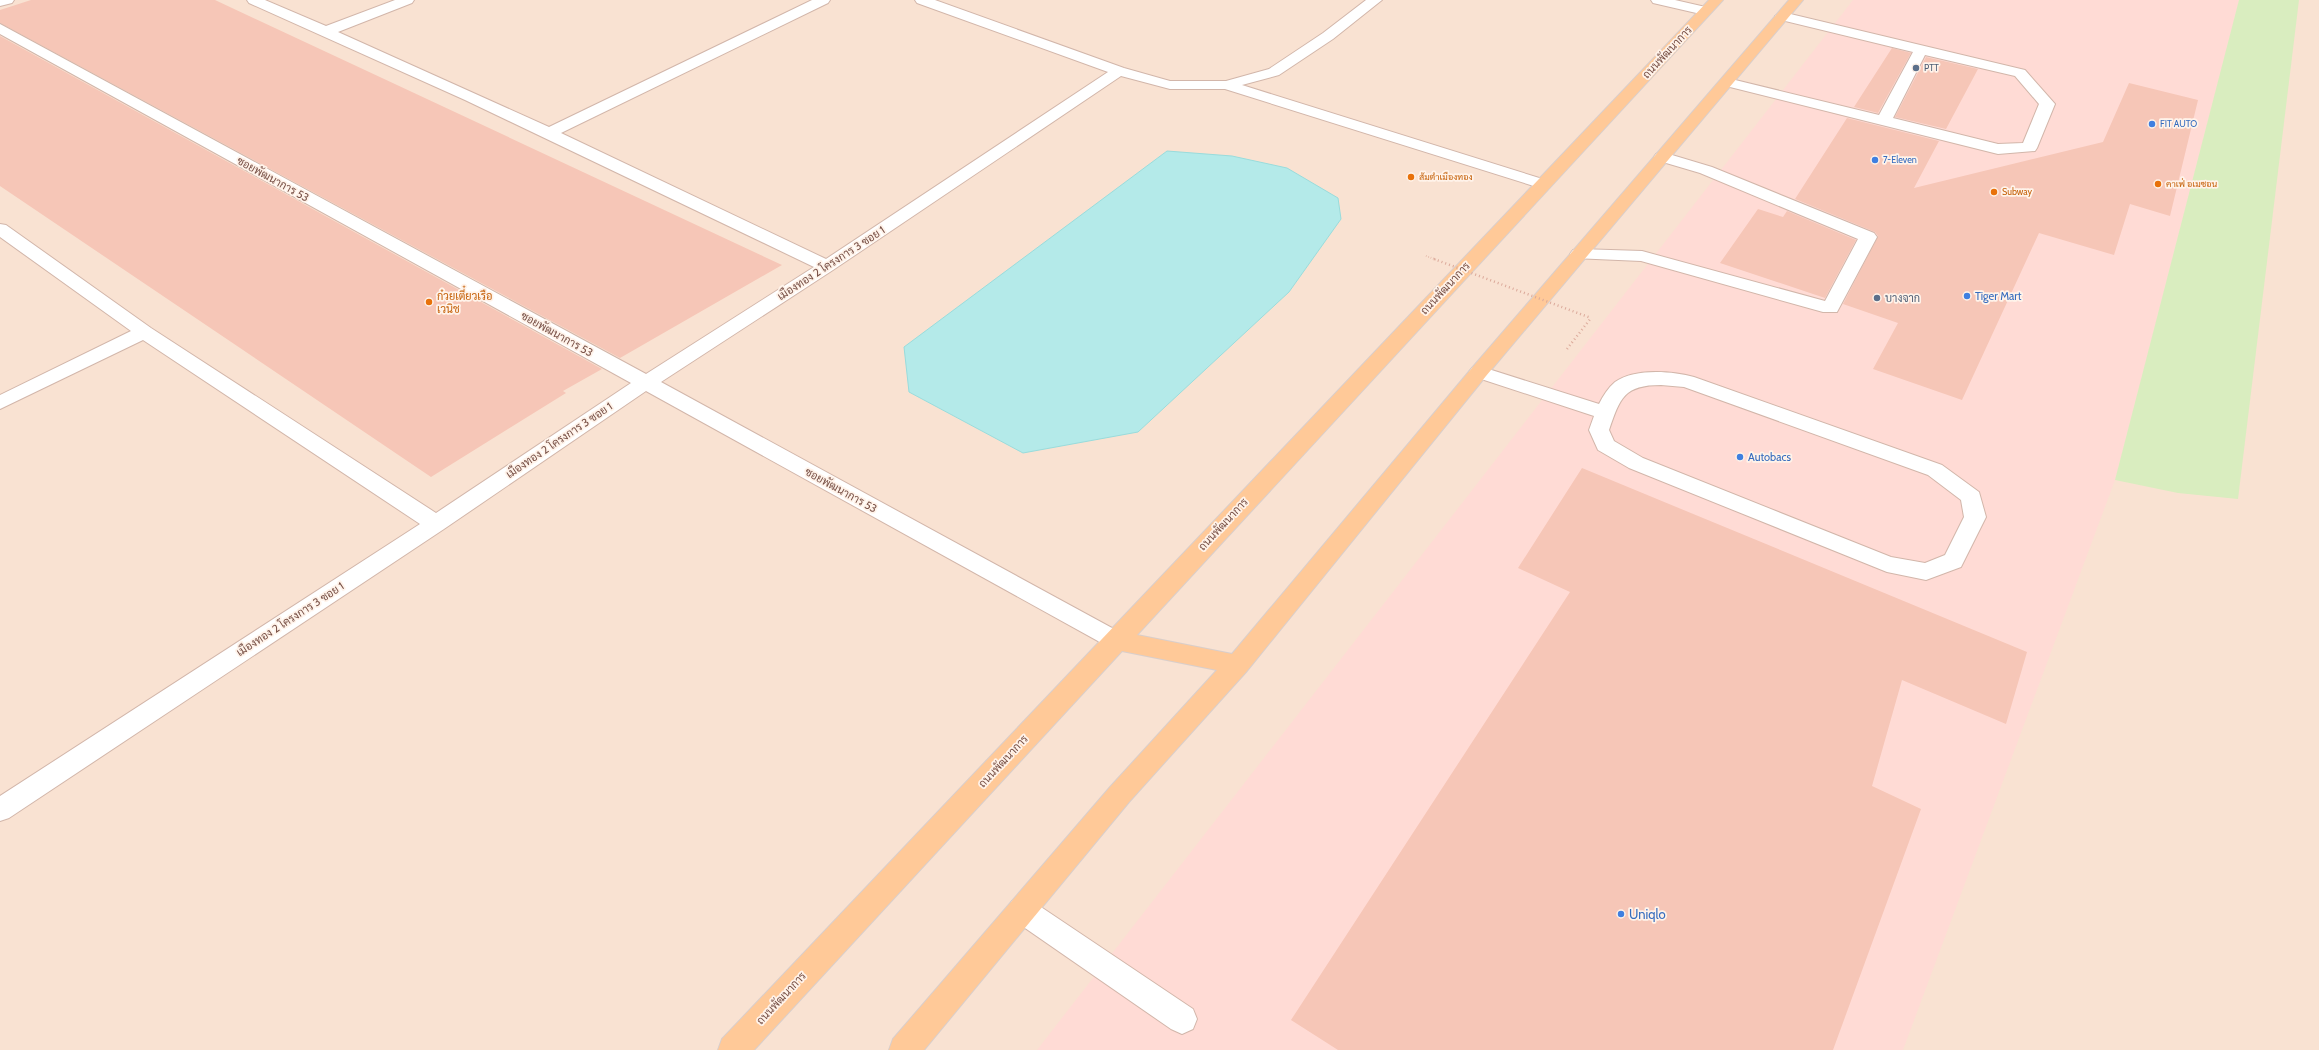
<svg xmlns="http://www.w3.org/2000/svg" width="2319" height="1050" viewBox="0 0 2319 1050" font-family="Cabin,Sarabun,sans-serif">
  <style>
    .residential { fill: #f9e2d2 }
    .commercial { fill: #ffdbd5 }
    .green { fill: #d9edbf }
    .water { fill: #b4eae9; stroke: #99dcdc }
    .building { fill: #f6c6b7 }
    .lines { fill: none; stroke-linecap: round; stroke-linejoin: round }
    .minor-casing { stroke: #d2b6aa; stroke-width: 2 }
    .major-casing { stroke: #d9cecb; stroke-width: 2 }
    .path { stroke: #dba99a; stroke-width: 2.5; stroke-dasharray: 1 3; stroke-linecap: butt }
    .minor { fill: #fff; fill-rule: evenodd }
    .major { fill: #ffc998; fill-rule: evenodd }
    .path-bridge-far1 { stroke: #dba99a; stroke-width: 2; stroke-dasharray: 0.5 2; stroke-linecap: butt }
    .path-bridge { stroke: #dba99a; stroke-width: 2.5; stroke-dasharray: 1 3; stroke-linecap: butt }
    .service-dot { fill: #5c6f8a; stroke: #fff3ea; stroke-width: 1.5 }
    .shop-dot { fill: #3f7fe0; stroke: #fff3ea; stroke-width: 1.5 }
    .food-dot { fill: #e8710a; stroke: #fff3ea; stroke-width: 1.5 }
    .labels { text-anchor: middle; stroke-width: 3.5; stroke-linejoin: round; paint-order: stroke }
    .far-service-label { font-size: 9px; fill: #4e5e75; stroke: #fff3ea; text-anchor: start }
    .far-shop-label { font-size: 9px; fill: #366cbe; stroke: #fff3ea; text-anchor: start }
    .far-food-label { font-size: 9px; fill: #c56008; stroke: #fff3ea; text-anchor: start }
    .street-label { font-size: 11px; fill: #785046; stroke: #fff3ea }
    .food-label { font-size: 11px; fill: #c56008; stroke: #fff3ea; text-anchor: start }
    .shop-label { font-size: 11px; fill: #366cbe; stroke: #fff3ea; text-anchor: start }
    .service-label { font-size: 11px; fill: #4e5e75; stroke: #fff3ea; text-anchor: start }
    .near-shop-label { font-size: 13px; fill: #366cbe; stroke: #fff3ea; text-anchor: start }
  </style>
  <rect width="100%" height="100%" fill="#feefe2"/>
  <!-- residential -->
  <path class="residential" d="M0 0H2319V1050H0Z"/>
  <!-- commercial -->
  <path class="commercial" d="M1853 0H2239L2115 480 1903 1050H1037Z"/>
  <!-- green -->
  <path class="green" d="M2239 0H2299L2238 499 2178 493 2115 480Z"/>
  <!-- water -->
  <path class="water" d="M1167 151 1232 156 1287 168 1338 198 1341 219 1289 292 1138 432 1023 453 909 392 904 347Z"/>
  <!-- building -->
  <path class="building" d="M31 0H215L782 265 620 358 0 23V10Z
    M0 36 602 369 563 391 566 393 431 477 0 186Z
    M1892 48 1911 53 1878 113 1854 107Z
    M1926 57 1978 69 1946 129 1895 117Z
    M2129 83 2198 100 2170 216 2130 204 2114 255 2039 233 1962 400 1873 369 1898 323 1843 304 1878 236 1875 232 1795 199 1847 118 1939 141 1914 188 2103 142Z
    M1758 209 1783 217 1787 211 1856 240 1825 298 1720 263Z
    M1582 468 2027 652 2006 724 1902 680 1872 786 1921 809 1833 1050H1338L1291 1020 1570 592 1518 568Z"/>
  <g class="lines">
    <!-- minor casing -->
    <g class="minor-casing">
      <path id="minor" d="M0 0H14L12 3 0 6Z
        M247 0H265L326 26 395 0H414L412 3 338 32 549 127 812 0H830L828 3 561 133 826 259 1108 72 917 3 915 0H935L1124 68 1170 81H1226L1269 69 1323 33 1366 0H1382L1333 39 1279 75 1242 85 1549 181 1551 184 1549 187H1537L1225 89H1170L1121 76 833 270 661 382 1123 634 1127 640 1123 646 1115 649 1107 646 646 391 444 529 9 818 0 821V796L420 524 143 340 0 409V395L131 331 0 237V224L6 225 151 328 436 513 631 383 0 34V24L646 374 814 267 465 100 249 3Z
        M1651 0H1675L1710 8 1712 11 1705 15 1653 3Z
        M1782 12 2025 70 2055 104 2037 148 2035 151 1998 154 1722 85 1720 82 1722 79 1727 78 1879 115 1913 52 1777 19 1775 16ZM1925 55 2015 76 2039 104 2023 143 1998 144 1893 118Z
        M1662 152 1712 167 1874 233 1877 237 1837 312H1823L1641 261 1573 258 1570 254 1573 250 1579 249 1642 251 1825 301 1858 239 1700 173 1656 160 1654 157 1656 154Z
        M1479 366 1599 404C1603 396 1608 388 1615 382 1635 368 1672 371 1694 377L1942 465 1979 492 1986 517 1961 567 1926 580 1887 572 1629 468 1598 450 1589 430 1594 416 1472 376 1469 372 1472 368ZM1661 385 1684 387 1928 475 1961 500 1964 517 1945 555 1925 563 1891 557 1643 458 1614 441 1609 430C1620 398 1624 385 1661 385Z
        M1022 897 1032 901 1193 1009 1197 1019 1193 1029 1182 1034 1171 1029 1012 919 1008 910 1012 901Z"/>
    </g>
    <!-- major casing -->
    <g class="major-casing">
      <path id="major" d="M1709 0H1723L1137 635 1232 654 1472 368 1789 0H1803L1486 376 1246 672 1129 802 924 1050H889L893 1039 1111 786 1217 670 1122 651 754 1050H718L722 1039Z"/>
    </g>
    <!-- path -->
    <path class="path" d="M1567 349 1591 318"/>
    <!-- minor -->
    <use href="#minor" class="minor"/>
    <!-- major -->
    <use href="#major" class="major"/>
    <!-- path-bridge-far1 -->
    <path class="path-bridge-far1" d="M1426 256 1437 260"/>
    <!-- path-bridge -->
    <path class="path-bridge" d="M1434 259 1591 318"/>
  </g>
  <!-- markers -->
  <g class="service-dot">
    <circle cx="1916" cy="68" r="4"/>
    <circle cx="1877" cy="298" r="4"/>
  </g>
  <g class="shop-dot">
    <circle cx="2152" cy="124" r="4"/>
    <circle cx="1875" cy="160" r="4"/>
    <circle cx="1967" cy="296" r="4"/>
    <circle cx="1740" cy="457" r="4"/>
    <circle cx="1621" cy="914" r="4"/>
  </g>
  <g class="food-dot">
    <circle cx="1411" cy="177" r="4"/>
    <circle cx="2158" cy="184" r="4"/>
    <circle cx="1994" cy="192" r="4"/>
    <circle cx="429" cy="302" r="4"/>
  </g>
  <g class="labels">
    <!-- far-service labels -->
    <g class="far-service-label">
      <text x="1924" y="71">PTT</text>
    </g>
    <!-- far-shop labels -->
    <g class="far-shop-label">
      <text x="2160" y="127">FIT AUTO</text>
      <text x="1883" y="163">7-Eleven</text>
    </g>
    <!-- far-food labels -->
    <g class="far-food-label">
      <text x="1419" y="180">ส้มตำเมืองทอง</text>
      <text x="2166" y="187">คาเฟ่ อเมซอน</text>
      <text x="2002" y="195">Subway</text>
    </g>
    <!-- street labels -->
    <g class="street-label">
      <text transform="translate(1667 52) rotate(-47)" y="4">ถนนพัฒนาการ</text>
      <text transform="translate(273 179) rotate(29)" y="4">ซอยพัฒนาการ 53</text>
      <text transform="translate(831 263) rotate(-33)" y="4">เมืองทอง 2 โครงการ 3 ซอย 1</text>
      <text transform="translate(1445 288) rotate(-47)" y="4">ถนนพัฒนาการ</text>
      <text transform="translate(557 334) rotate(29)" y="4">ซอยพัฒนาการ 53</text>
      <text transform="translate(559 440) rotate(-34)" y="4">เมืองทอง 2 โครงการ 3 ซอย 1</text>
      <text transform="translate(841 490) rotate(29)" y="4">ซอยพัฒนาการ 53</text>
      <text transform="translate(1223 524) rotate(-47)" y="4">ถนนพัฒนาการ</text>
      <text transform="translate(290 619) rotate(-33)" y="4">เมืองทอง 2 โครงการ 3 ซอย 1</text>
      <text transform="translate(1003 761) rotate(-47)" y="4">ถนนพัฒนาการ</text>
      <text transform="translate(781 998) rotate(-47)" y="4">ถนนพัฒนาการ</text>
    </g>
    <!-- food labels -->
    <g class="food-label">
      <text x="437" y="300">ก๋วยเตี๋ยวเรือ<tspan x="437" dy="13">เวนิช</tspan></text>
    </g>
    <!-- shop labels -->
    <g class="shop-label">
      <text x="1975" y="300">Tiger Mart</text>
      <text x="1748" y="461">Autobacs</text>
    </g>
    <!-- service labels -->
    <g class="service-label">
      <text x="1885" y="302">บางจาก</text>
    </g>
    <!-- near-shop labels -->
    <g class="near-shop-label">
      <text x="1629" y="919">Uniqlo</text>
    </g>
  </g>
</svg>
